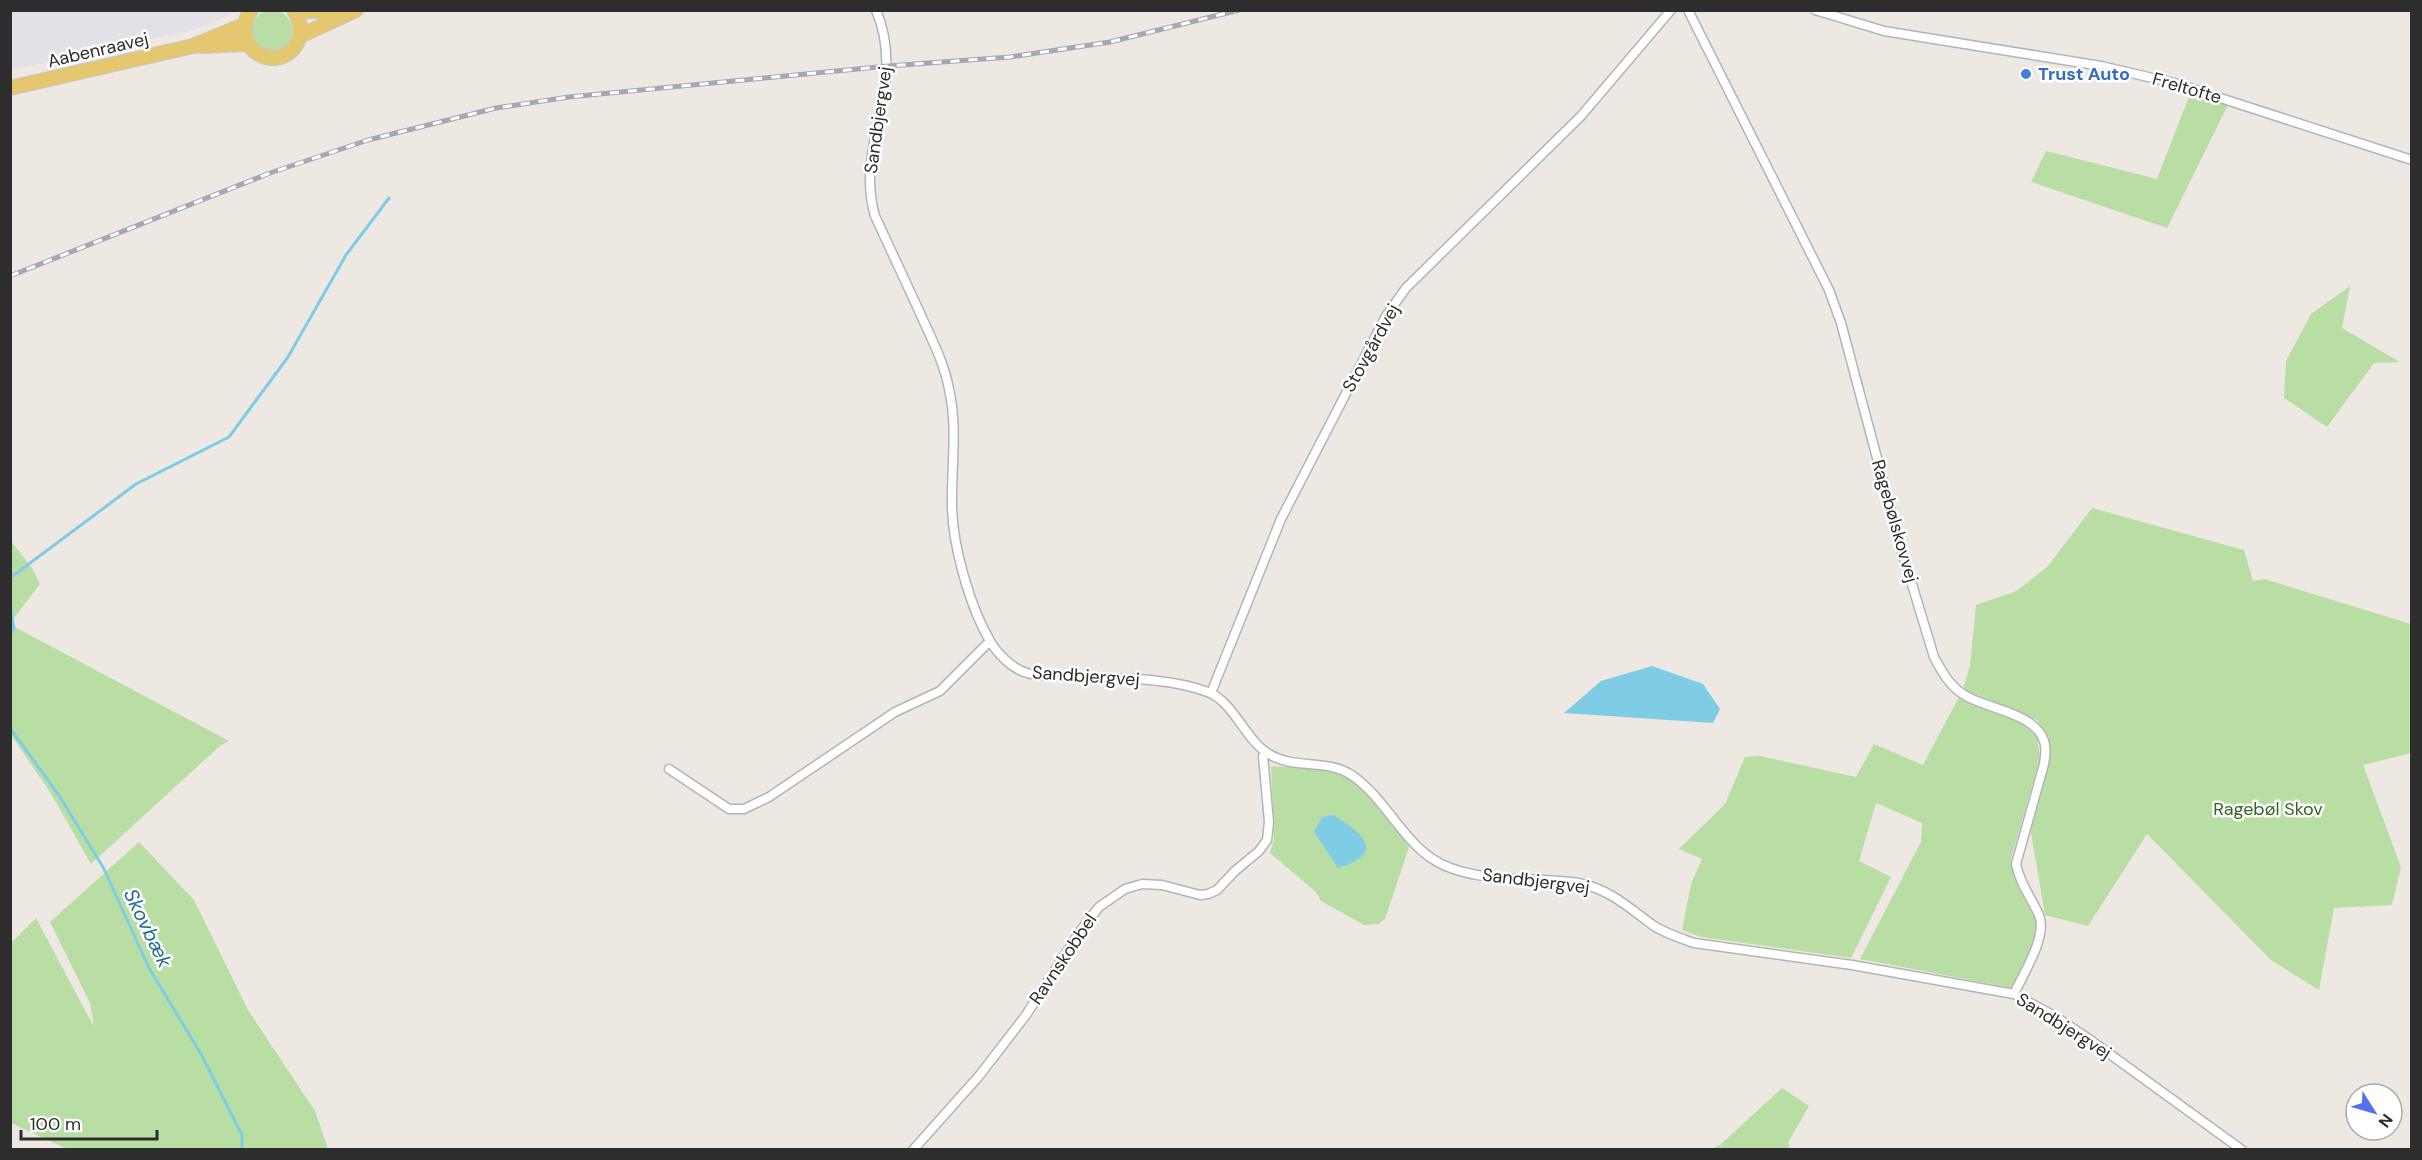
<svg xmlns="http://www.w3.org/2000/svg" width="2422" height="1160" viewBox="0 0 2422 1160" font-family="'DM Sans',sans-serif">
  <style>
    .industrial { fill: #e3e1e7 }
    .green { fill: #b9dea4 }
    .water { fill: #7fcce5 }
    .lines { fill: none; stroke-linecap: round; stroke-linejoin: round }
    .stream { stroke: #7fcce5; stroke-width: 3 }
    .minor-casing { stroke: #b2b4bc; stroke-width: 11 }
    .primary-casing { stroke: #c8c8c8; stroke-width: 16 }
    .minor { stroke: #fff; stroke-width: 8 }
    .primary { stroke: #e5c76f; stroke-width: 14 }
    .rail-casing { stroke: #a4a7b6; stroke-width: 5 }
    .rail { stroke: #fff; stroke-width: 3; stroke-dasharray: 9; stroke-linecap: butt }
    .shop-dot { fill: #3f7fe0; stroke: #fff; stroke-width: 2 }
    .labels { text-anchor: middle; stroke-width: 5; stroke-linejoin: round; paint-order: stroke }
    .street-label { font-size: 18px; fill: #2d2d2d; stroke: #fff }
    .shop-label { font-size: 18px; font-weight: bold; fill: #366cbe; stroke: #fff; text-anchor: start }
    .park-label { font-size: 18px; fill: #326622; stroke: #fff }
    .water-label { font-size: 20px; font-style: italic; fill: #1a6d94; stroke: #fff }
  </style>
  <rect width="100%" height="100%" fill="#ede8e2"/>
  <!-- industrial -->
  <path class="industrial" d="M10 11 11 10 240 11 194 30 11 70Z"/>
  <!-- green -->
  <path class="green" d="M252 30a20 20 0 1 1 40 0a20 20 0 1 1-40 0Z
    M2190 94 2228 105 2167 228 2031 182 2046 151 2157 179Z
    M2350 286 2342 328 2400 362 2374 363 2327 427 2284 398 2286 361 2311 314Z
    M2092 508 2244 550 2253 581 2264 579 2411 624V753L2363 765 2401 867 2392 905 2334 908 2319 990 2271 960 2147 834 2088 926 2045 915 2030 827 2047 763 2049 740 2037 720 1963 689 1970 666 1976 605 2017 591 2048 566Z
    M11 541 32 568 40 584 11 622Z
    M11 625 229 741 221 745 91 864 50 792 11 735Z
    M1959 697 2020 722 2037 736 2040 758 2011 859C2013 883 2039 906 2038 928 2036 945 2019 972 2012 988L1860 959 1921 842 1922 823 1876 803 1859 861 1891 877 1851 958 1701 937 1682 930 1691 884 1702 859 1679 849 1725 804 1745 757 1760 756 1856 777 1874 744 1923 765Z
    M1271 766C1291 768 1316 767 1335 772 1368 782 1390 821 1409 847L1385 919 1378 924 1364 925 1321 901 1316 892 1270 853 1274 839Z
    M139 842 194 900 248 1010 315 1111 328 1149H67L11 1123V943L36 918 94 1027 90 1003 50 922Z
    M1782 1088 1809 1106 1788 1143 1790 1149H1711L1720 1145Z"/>
  <!-- water -->
  <path class="water" d="M1652 666 1703 684 1720 709 1713 723 1564 713 1601 681Z
    M1333 815C1363 833 1387 853 1338 868L1314 832 1322 817Z"/>
  <g class="lines">
    <!-- stream -->
    <path class="stream" d="M10 578 136 484 229 437 288 357 346 255 389 198
      M10 605 14 628 10 634
      M10 728 58 794 103 867 149 968 201 1054 242 1135V1150"/>
    <!-- minor casing -->
    <g class="minor-casing">
      <path id="minor" d="M876 10C908 86 854 145 875 216 890 248 905 281 920 313 931 338 944 362 949 389 958 428 951 468 952 508 953 547 970 607 990 641 997 653 1012 669 1027 673 1040 677 1056 676 1071 677 1116 679 1164 676 1208 692 1234 702 1245 740 1269 754 1294 770 1328 758 1353 776 1384 798 1400 836 1431 858 1470 885 1534 876 1578 883 1610 889 1629 908 1654 926 1667 934 1680 938 1694 943L1852 965 2014 994 2056 1017 2089 1039 2242 1150
        M1688 10 1829 290 1841 323 1901 548 1934 657C1942 672 1950 687 1966 696 1988 709 2035 713 2044 741 2047 749 2045 757 2044 764L2016 864C2020 884 2031 897 2039 915 2048 936 2023 974 2014 994
        M1815 10 1884 31 2101 66 2174 83 2412 160
        M1211 693 1281 519 1386 316 1406 288 1581 116 1671 10
        M669 769 729 809H744L769 797 895 712 940 691 990 641
        M913 1150 979 1076 1026 1015 1081 930 1099 907 1125 889 1142 884 1162 885 1200 895 1208 894 1217 890 1235 871 1259 851 1267 840 1269 822 1263 756 1265 752"/>
    </g>
    <!-- primary casing -->
    <g class="primary-casing">
      <path id="primary" d="M251 10C226 50 281 77 298 41 303 30 300 20 294 10
        M295 11H348
        M300 36 356 10
        M201 46 248 44
        M10 88 193 46 244 25"/>
    </g>
    <!-- minor -->
    <use href="#minor" class="minor"/>
    <!-- primary -->
    <use href="#primary" class="primary"/>
    <!-- rail casing -->
    <g class="rail-casing">
      <path id="rail" d="M10 276 270 173 368 140 496 108 569 97 888 66 1010 57 1110 42 1239 10"/>
    </g>
    <!-- rail -->
    <use href="#rail" class="rail"/>
  </g>
  <!-- markers -->
  <circle class="shop-dot" cx="2026" cy="74" r="6"/>
  <g class="labels">
    <!-- street labels -->
    <g class="street-label">
      <text transform="translate(98 50) rotate(-13)" y="6">Aabenraavej</text>
      <text transform="translate(2187 88) rotate(16)" y="6">Freltofte</text>
      <text transform="translate(878 120) rotate(-82)" y="6">Sandbjergvej</text>
      <text transform="translate(1371 348) rotate(-61)" y="6">Stovgårdvej</text>
      <text transform="translate(1895 521) rotate(74)" y="6">Ragebølskovvej</text>
      <text transform="translate(1086 676) rotate(4)" y="6">Sandbjergvej</text>
      <text transform="translate(1536 881) rotate(7)" y="6">Sandbjergvej</text>
      <text transform="translate(1063 959) rotate(-56)" y="6">Ravnskobbel</text>
      <text transform="translate(2064 1026) rotate(32)" y="6">Sandbjergvej</text>
    </g>
    <!-- shop labels -->
    <g class="shop-label">
      <text x="2038" y="80">Trust Auto</text>
    </g>
    <!-- park labels -->
    <g class="park-label">
      <text x="2268" y="815">Ragebøl Skov</text>
    </g>
    <!-- water labels -->
    <g class="water-label">
      <text transform="translate(148 928) rotate(64)" y="7">Skovbæk</text>
    </g>
  </g>
  <!-- border -->
  <rect width="2422" height="1160" fill="none" stroke="#2d2d2d" stroke-width="24"/>
  <!-- north arrow -->
  <g transform="translate(2374 1112) rotate(127)"><circle r="28" fill="#ffffff" stroke="#ababab" stroke-width="1.5"/>
  <path d="M0-4.5L10 22L0 15L-10 22Z" fill="#5271ea"/>
  <text y="-9" font-size="16" font-weight="bold" text-anchor="middle" fill="#2d2d2d">N</text>
  </g>
  <!-- scale -->
  <path d="M21 1130v9h136v-9" fill="none" stroke="#2d2d2d" stroke-width="3"/>
  <text x="30" y="1130" font-size="18" fill="#2d2d2d" stroke="#ffffff" stroke-width="4.5" paint-order="stroke">100 m</text>
</svg>
